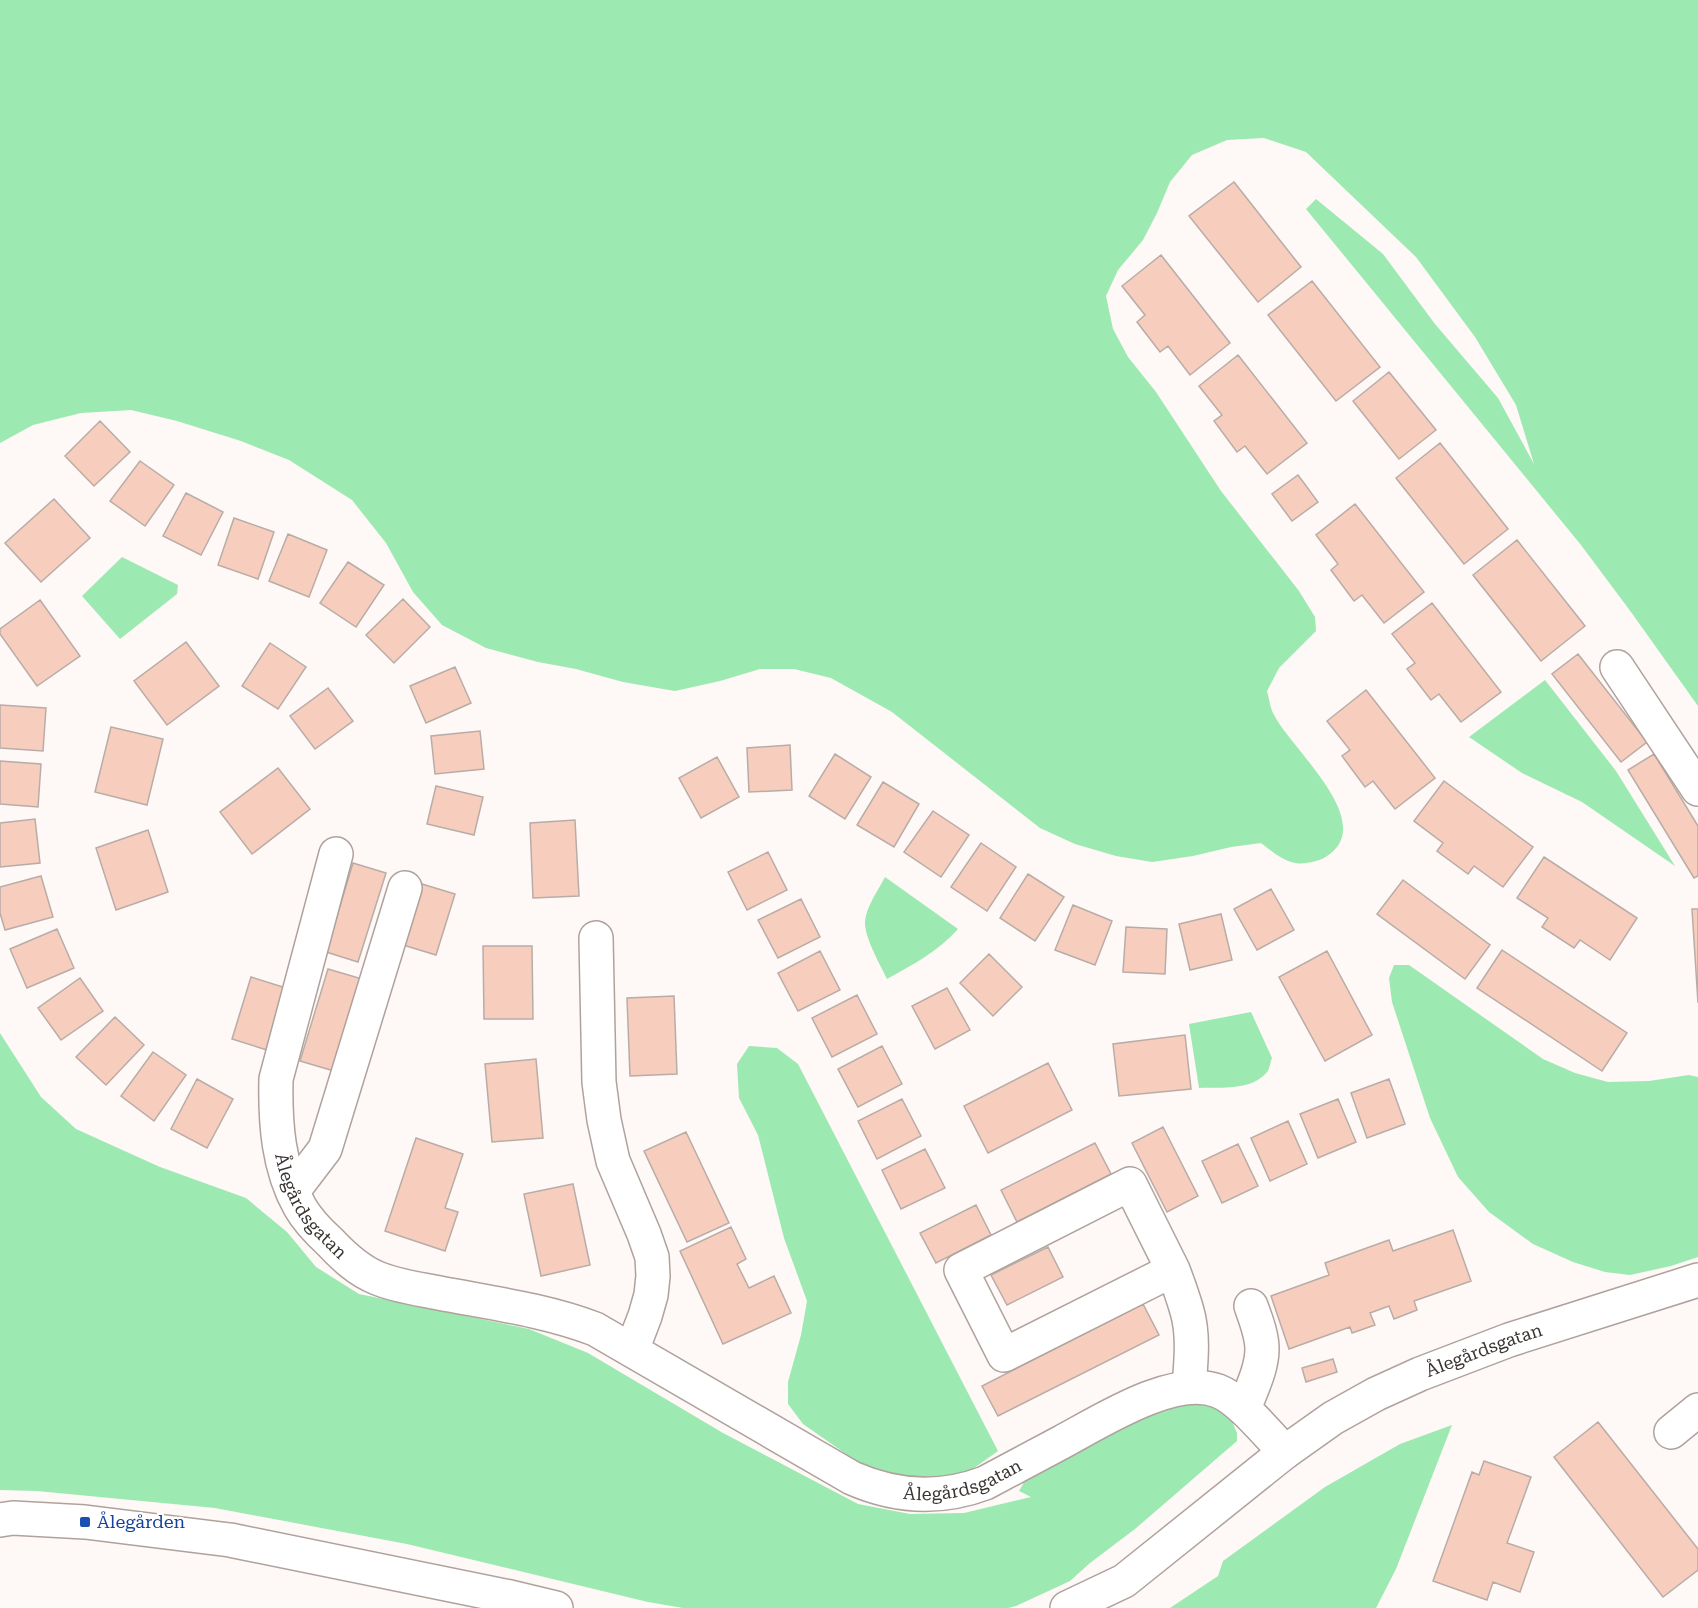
<svg xmlns="http://www.w3.org/2000/svg" width="1698" height="1608" viewBox="0 0 1698 1608" font-family="'Roboto Serif',serif">
  <style>
    .green { fill: #9ce9b1 }
    .building { fill: #f7cebd; stroke: #b9aca7; stroke-width: 1.5 }
    .lines { fill: none; stroke-linecap: round; stroke-linejoin: round }
    .minor-casing { stroke: #afa29d; stroke-width: 36 }
    .minor { stroke: #fff; stroke-width: 33 }
    .transit-dot { fill: #1a4fb4; stroke: #fff; stroke-width: 2 }
    .labels { text-anchor: middle; stroke-width: 4.5; stroke-linejoin: round; paint-order: stroke }
    .street-label { font-size: 18px; fill: #3a3532; stroke: #fff }
    .transit-label { font-size: 18px; fill: #164399; stroke: #fff; text-anchor: start }
  </style>
  <rect width="100%" height="100%" fill="#fef8f6"/>
  <!-- green -->
  <path class="green" d="M0 0H1698V706L1631 612 1581 545 1306 209 1316 199 1383 254 1435 324 1498 398 1534 464 1516 405 1475 337 1416 257 1306 152 1264 138 1227 140 1192 155 1170 182 1157 213 1143 240 1118 270 1106 296 1113 329 1128 357 1156 392 1221 491 1299 591 1315 617 1316 631 1279 668 1267 691C1269 698 1270 707 1273 713 1288 745 1365 810 1337 847 1328 858 1319 861 1306 863 1288 866 1274 853 1261 843L1231 847 1193 856 1152 862 1116 856 1075 844 1040 828 892 712 831 678 794 669H760L720 681 675 691 623 682 576 669 538 662 486 648 442 625 413 592 386 543 352 500 289 460 241 441 177 421 131 410 81 413 33 425 0 443Z
    M122 557 178 585 177 594 120 639 82 596Z
    M1545 680 1616 771 1675 866 1582 802 1522 773 1469 737Z
    M885 877 958 929C937 952 914 964 887 979 880 964 864 937 865 921 867 905 878 891 885 877Z
    M1394 965H1409L1543 1059 1575 1073 1608 1082 1649 1081 1689 1075 1698 1077V1257L1671 1266 1630 1275 1605 1272 1573 1262 1533 1244 1489 1212 1458 1177 1430 1118 1392 1002 1389 978Z
    M1251 1012 1272 1058C1270 1062 1270 1069 1267 1072 1252 1091 1220 1087 1199 1088L1189 1024Z
    M0 1033 41 1097 76 1129 160 1167 246 1198 287 1232 316 1267 359 1294 529 1329 588 1353 723 1433 858 1504 910 1514 964 1513 1031 1497 1019 1491 1026 1479 1099 1436 1151 1413 1184 1403 1210 1405 1231 1419 1237 1433V1441L1135 1529 1090 1563 1070 1581 1016 1606 1008 1608H683L648 1602 407 1544 215 1508 37 1491 0 1490Z
    M749 1046 777 1048 798 1064 998 1451 967 1473 933 1481 906 1480 866 1468 803 1424 788 1404V1382L801 1335 807 1301 784 1238 758 1135 739 1098 737 1064Z
    M1452 1425 1396 1569 1376 1608H1170L1218 1576 1223 1561 1325 1487 1400 1444Z"/>
  <!-- building -->
  <path class="building" d="M1234 182 1301 267 1258 302 1189 216Z
    M1161 255 1230 343 1190 375 1168 346 1160 352 1137 322 1145 315 1122 286Z
    M1312 281 1380 367 1336 401 1268 315Z
    M1238 355 1307 443 1267 474 1245 446 1237 452 1214 421 1222 415 1199 386Z
    M1389 372 1436 430 1399 459 1353 401Z
    M100 421 130 452 94 486 65 456Z
    M1440 443 1508 529 1464 564 1396 478Z
    M140 461 174 485 145 526 110 501Z
    M1298 475 1318 502 1292 521 1272 494Z
    M186 493 223 512 201 555 163 536Z
    M54 499 90 538 41 582 5 543Z
    M1355 504 1424 592 1384 623 1362 595 1354 601 1331 570 1338 564 1316 535Z
    M234 518 274 532 258 579 218 565Z
    M288 534 327 550 309 597 269 581Z
    M1517 540 1585 626 1541 661 1473 575Z
    M348 562 384 585 356 627 320 603Z
    M403 599 430 627 394 663 366 635Z
    M40 600 80 656 37 686 0 634V629Z
    M1432 603 1501 692 1461 722 1439 694 1431 700 1407 669 1415 663 1392 634Z
    M186 642 219 686 167 725 134 681Z
    M270 643 306 667 278 709 242 686Z
    M1578 654 1647 742 1621 762 1552 674Z
    M455 667 471 703 426 723 410 686Z
    M328 688 353 721 315 749 290 716Z
    M1366 690 1435 778 1395 809 1373 781 1365 787 1342 756 1350 750 1327 721Z
    M0 705 46 708 43 751 0 748Z
    M111 727 163 739 147 805 95 792Z
    M480 731 484 769 435 774 431 736Z
    M790 745 792 790 749 792 747 748Z
    M835 754 871 777 845 819 809 796Z
    M1654 754 1698 826V876L1694 878 1628 770Z
    M717 757 739 797 701 818 679 778Z
    M0 761 41 764 38 807 0 804Z
    M278 768 310 809 252 854 220 812Z
    M1444 781 1533 847 1503 887 1474 866 1468 874 1437 851 1443 843 1414 821Z
    M883 782 919 804 894 847 857 825Z
    M436 786 483 797 474 835 427 824Z
    M933 811 969 835 941 877 904 852Z
    M35 819 40 863 0 867V823Z
    M575 820 579 896 533 898 530 823Z
    M148 830 168 892 116 910 96 848Z
    M981 843 1016 867 987 911 951 887Z
    M768 852 787 890 747 910 728 872Z
    M1544 857 1637 918 1610 960 1580 940 1574 948 1542 927 1548 918 1517 898Z
    M353 863 386 873 358 962 326 952Z
    M1028 874 1064 897 1035 941 1000 918Z
    M41 876 53 917 5 930 0 913V887Z
    M1403 880 1490 945 1465 979 1377 914Z
    M422 884 455 894 436 955 403 945Z
    M1271 889 1294 930 1257 950 1234 909Z
    M801 899 820 937 778 958 758 920Z
    M1073 905 1112 921 1095 965 1055 950Z
    M1692 909H1698V1003Z
    M1221 914 1232 960 1190 970 1179 924Z
    M1126 927 1167 929 1165 974 1123 972Z
    M57 929 74 968 27 988 10 949Z
    M483 946H532L533 1019H484Z
    M1502 950 1627 1033 1602 1071 1477 988Z
    M820 951 840 990 798 1011 778 973Z
    M1327 951 1372 1035 1325 1061 1279 977Z
    M989 954 1022 987 993 1016 960 983Z
    M328 969 362 979 334 1071 300 1061Z
    M251 977 286 988 267 1050 232 1039Z
    M80 978 103 1011 61 1040 38 1008Z
    M947 988 970 1030 935 1049 912 1006Z
    M857 995 877 1034 832 1057 812 1018Z
    M674 996 677 1074 630 1076 627 998Z
    M115 1017 144 1045 106 1085 76 1057Z
    M1185 1035 1191 1089 1119 1096 1113 1044Z
    M882 1046 902 1084 858 1107 838 1069Z
    M153 1052 186 1075 154 1121 121 1096Z
    M536 1059 543 1138 492 1142 485 1064Z
    M1048 1063 1072 1110 988 1153 964 1106Z
    M197 1079 233 1099 207 1148 171 1129Z
    M1389 1079 1405 1124 1367 1138 1351 1093Z
    M902 1099 921 1136 877 1159 858 1121Z
    M1338 1099 1356 1142 1318 1158 1300 1114Z
    M1288 1121 1307 1164 1270 1181 1251 1138Z
    M1163 1127 1198 1196 1167 1212 1132 1143Z
    M686 1132 729 1223 687 1242 644 1151Z
    M416 1138 463 1154 445 1208 458 1212 445 1251 385 1231Z
    M1095 1143 1111 1174 1017 1222 1001 1190Z
    M1238 1144 1258 1186 1222 1203 1202 1161Z
    M925 1149 945 1188 901 1209 882 1170Z
    M573 1184 590 1265 541 1276 524 1194Z
    M976 1205 991 1235 936 1263 920 1233Z
    M731 1227 746 1259 737 1264 749 1288 774 1276 791 1313 723 1344 680 1251Z
    M1453 1230 1471 1281 1414 1301 1417 1310 1394 1319 1389 1306 1370 1313 1375 1325 1352 1333 1350 1327 1289 1349 1271 1296 1329 1275 1325 1263 1389 1240 1393 1251Z
    M1048 1247 1063 1277 1007 1305 991 1275Z
    M1143 1304 1159 1335 998 1416 982 1386Z
    M1333 1359 1337 1372 1306 1382 1302 1368Z
    M1598 1422 1698 1549V1570L1663 1597 1554 1457Z
    M1484 1461 1531 1477 1507 1543 1534 1552 1520 1592 1493 1582 1487 1600 1433 1581 1472 1472 1479 1475Z"/>
  <g class="lines">
    <!-- minor casing -->
    <g class="minor-casing">
      <g id="minor">
        <path d="M1617 667 1698 789"/>
        <path id="s1" d="M336 854 276 1079C275 1123 278 1168 300 1207 308 1221 319 1232 330 1242 344 1257 358 1270 377 1278 396 1286 419 1289 439 1293 491 1303 545 1310 595 1329L852 1478C895 1497 940 1500 985 1483 1011 1469 1036 1456 1062 1442 1101 1421 1174 1374 1218 1391 1241 1400 1267 1434 1285 1452"/>
        <path d="M596 938 599 1082 604 1120 613 1161 644 1234 652 1257 653 1276 651 1295 645 1316 632 1350"/>
        <path d="M293 1191 325 1149 405 888"/>
        <path d="M1173 1270 1130 1184 961 1270 1004 1355 1173 1270C1178 1283 1183 1297 1187 1311 1194 1335 1191 1362 1189 1387"/>
        <path d="M1244 1409C1251 1390 1262 1369 1262 1349 1262 1335 1256 1320 1251 1306"/>
        <path d="M1671 1432 1698 1410"/>
        <path d="M0 1520 13 1518 85 1522 230 1540 510 1597 556 1608"/>
        <path id="s2" d="M1067 1608 1124 1581 1285 1452 1333 1418 1376 1394 1420 1374 1509 1340 1698 1280"/>
      </g>
    </g>
    <!-- minor -->
    <use href="#minor" class="minor"/>
  </g>
  <!-- markers -->
  <rect class="transit-dot" x="79" y="1516" width="12" height="12" rx="3"/>
  <g class="labels">
    <!-- street labels -->
    <g class="street-label">
      <text dy="6" stroke="none"><textPath href="#s1" startOffset="369">Ålegårdsgatan</textPath></text>
      <text dy="6" stroke="none"><textPath href="#s2" startOffset="494">Ålegårdsgatan</textPath></text>
      <text dy="6" stroke="none"><textPath href="#s1" startOffset="1107">Ålegårdsgatan</textPath></text>
    </g>
    <!-- transit labels -->
    <g class="transit-label">
      <text x="97" y="1528">Ålegården</text>
    </g>
  </g>
</svg>
